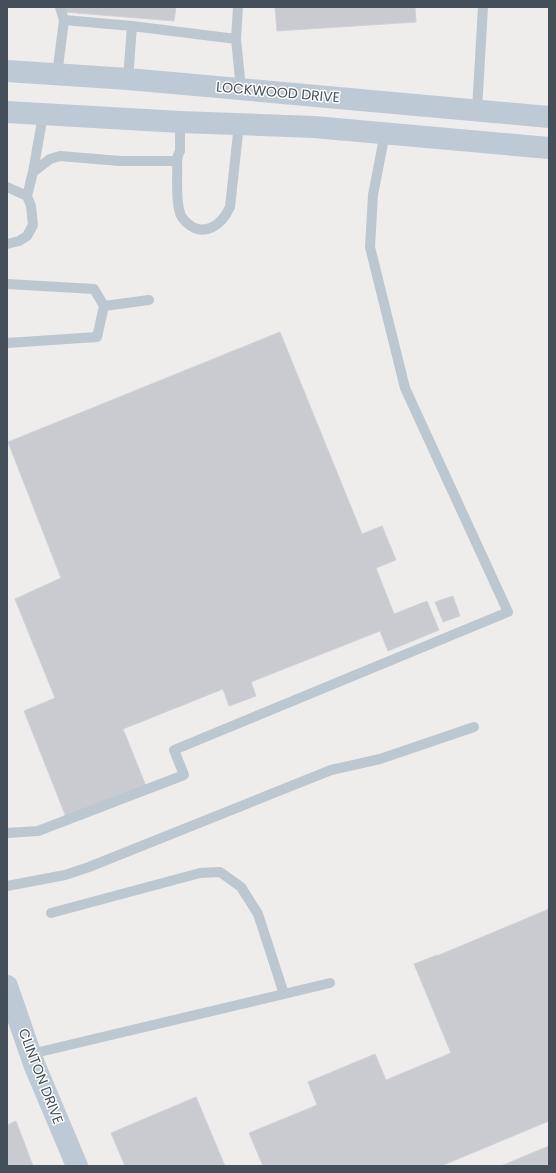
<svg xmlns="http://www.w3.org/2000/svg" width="556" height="1173" viewBox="0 0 556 1173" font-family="Poppins,sans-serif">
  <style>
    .building { fill: #c9cbd1; stroke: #d0d2d8 }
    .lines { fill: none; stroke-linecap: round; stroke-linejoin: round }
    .service { stroke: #bdc7cf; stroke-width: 10 }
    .secondary { stroke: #bec9d6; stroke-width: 22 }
    .labels { text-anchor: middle; stroke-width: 3; stroke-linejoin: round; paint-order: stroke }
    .street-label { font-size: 14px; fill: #454f59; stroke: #fff }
  </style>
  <rect width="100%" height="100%" fill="#efecec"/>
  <!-- building -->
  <path class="building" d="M65 7H176L174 21 65 12Z
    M275 7H415L416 22 277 31Z
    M280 332 362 534 382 526 396 560 376 568 394 614 427 601 439 630 388 651 380 631 251 682 256 696 229 706 223 689 123 729 146 786 66 817 24 711 55 698 15 599 61 578 8 442Z
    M453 596 460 616 443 622 435 602Z
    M549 909V1121L441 1166H263L249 1133 317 1105 308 1082 375 1054 386 1080 451 1053 414 964 437 955V956Z
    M196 1097 225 1166H125L111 1133Z
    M16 1121 33 1166H7V1125Z
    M549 1146V1166H501Z"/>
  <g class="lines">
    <!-- service -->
    <path class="service" d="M238 7 236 39 241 89
      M64 20 132 26 236 39
      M57 75 64 20 60 7
      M128 79 132 26
      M477 110 483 7
      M177 161C178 177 175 197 180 213 181 217 184 220 187 223 204 238 222 225 230 207L239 124
      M33 172 43 115
      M7 187 27 196
      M7 244 19 241 27 236 33 225 31 206 27 196 33 172 50 159 60 156 120 161H177L178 155 180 151V122
      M7 284 94 289 104 306 97 337 7 343
      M104 306 149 300
      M7 833 38 831 184 775 174 750 508 612 405 388 370 247 373 195 385 133
      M7 886 65 875 89 867 331 770 380 759 474 727
      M51 913 200 873 220 872 241 887 258 914 284 994
      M31 1054 330 983"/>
    <!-- secondary -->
    <path class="secondary" d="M7 71 128 79 549 117
      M7 112 180 122 314 127 549 148
      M7 986 34 1064 77 1166"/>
  </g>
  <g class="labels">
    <!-- street labels -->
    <g class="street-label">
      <text transform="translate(278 92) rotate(5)" y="5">LOCKWOOD DRIVE</text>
      <text transform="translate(41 1076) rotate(69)" y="5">CLINTON DRIVE</text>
    </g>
  </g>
  <!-- border -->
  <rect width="556" height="1173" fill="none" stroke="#454f59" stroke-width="16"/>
</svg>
